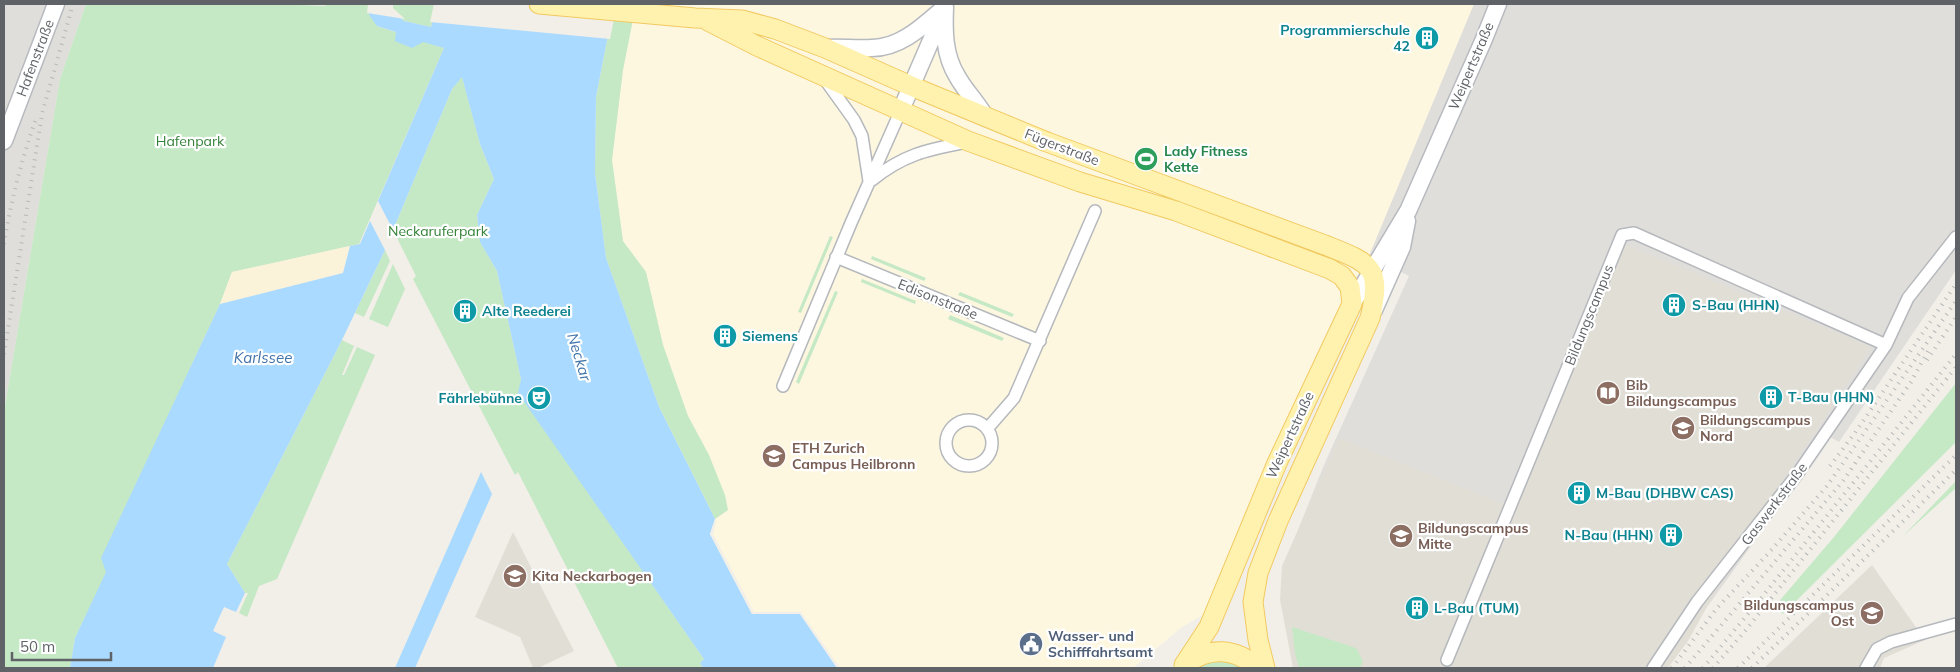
<svg xmlns="http://www.w3.org/2000/svg" width="1960" height="672" viewBox="0 0 1960 672" font-family="Mulish,sans-serif">
  <style>
    .commercial { fill: #fef7e0 }
    .industrial { fill: #e0deda }
    .education { fill: #e1ded6 }
    .green { fill: #c5e8c5 }
    .sand { fill: #fbf3d9 }
    .water { fill: #aadaff }
    .pier { fill: #f1efe8 }
    .lines { fill: none; stroke-linecap: round; stroke-linejoin: round }
    .street-casing { stroke: #b5b8bc; stroke-width: 14 }
    .secondary-casing { stroke: #b6babf; stroke-width: 19 }
    .primary-casing { stroke: #f2c960; stroke-width: 21 }
    .street { stroke: #fff; stroke-width: 11 }
    .secondary { stroke: #fff; stroke-width: 16 }
    .primary { stroke: #fff2af; stroke-width: 19 }
    .rail { stroke: #b6b7b8; stroke-width: 4; stroke-dasharray: 1 6; stroke-linecap: butt }
    .labels { text-anchor: middle; stroke-width: 4.5; stroke-linejoin: round; paint-order: stroke }
    .culture-label { font-size: 14px; font-weight: bold; fill: #0d838f; stroke: #fff; text-anchor: start }
    .street-label { font-size: 14px; fill: #5f6368; stroke: #fff }
    .park-label { font-size: 14px; fill: #348238; stroke: #fff }
    .leisure-label { font-size: 14px; font-weight: bold; fill: #27864d; stroke: #fff; text-anchor: start }
    .education-label { font-size: 14px; font-weight: bold; fill: #785e54; stroke: #fff; text-anchor: start }
    .service-label { font-size: 14px; font-weight: bold; fill: #4e5e75; stroke: #fff; text-anchor: start }
    .water-label { font-size: 15px; font-style: italic; fill: #4174aa; stroke: #fff }
  </style>
  <rect width="100%" height="100%" fill="#f1efe8"/>
  <!-- commercial -->
  <path class="commercial" d="M636 4H1474L1369 256 1210 611 1182 627 1133 668H837L800 614H752L710 534 715 519 728 510 709 455 688 416 663 345 646 272 623 242 612 160 623 70Z"/>
  <!-- industrial -->
  <path class="industrial" d="M4 4H86L60 79 4 412Z
    M1474 4H1956V270L1839 442 1830 437 1663 668 1296 651 1281 582 1292 545 1324 465 1409 276 1369 256Z"/>
  <!-- education -->
  <path class="education" d="M1624 244 1871 347 1750 529 1688 641 1668 668H1293L1280 600 1282 566 1339 438 1516 509Z
    M513 532 574 651 538 668H533L520 637 475 617Z
    M1872 565 1925 640 1884 658 1880 668H1764Z"/>
  <!-- green -->
  <path class="green" d="M86 4H277L325 6 326 4H371L377 26 444 48 359 244 232 272 220 304 102 558 107 571 75 638 70 668H4V412L60 79Z
    M391 4H437L431 27 404 21 390 9Z
    M614 4H636L623 70 612 160 623 241 646 272 663 345 688 416 709 455 725 495 728 510 715 519 659 407 606 258 595 173 596 97Z
    M462 76 480 144 494 179 477 215 480 242 497 271 521 379 519 393 704 659 700 663 703 668H618L518 472 515 475 413 279 416 276 393 230 452 89Z
    M830 236 833 237 801 313 798 312Z
    M385 250 390 261 364 317 355 313Z
    M872 256 926 278 924 281 871 259Z
    M393 264 405 289 388 327 369 319Z
    M862 279 916 301 915 304 861 282Z
    M835 291 838 292 799 384 796 382Z
    M960 292 1014 314 1012 317 958 295Z
    M950 315 1004 338 1002 341 948 319Z
    M342 340 354 346 342 375H344L357 347 375 355 277 579 259 586 247 617 239 613 248 593H245L227 564Z
    M1956 383V442L1783 614 1775 606 1834 537Z
    M1956 481V488L1903 536Z
    M1292 627 1356 648 1363 661 1360 668H1299L1295 653Z
    M1222 660 1231 662 1241 668H1195L1203 663Z"/>
  <!-- sand -->
  <path class="sand" d="M350 246 343 273 220 304 232 272Z"/>
  <!-- water -->
  <path class="water" d="M371 4 390 9 404 21 431 27 437 4H614L596 97 595 173 606 258 659 407 715 519 710 534 752 614H800L837 668H703L700 663 704 659 518 393 521 379 497 271 480 242 477 215 494 179 480 144 462 77 452 89 393 230 378 201 444 48 423 42 412 48 395 41 396 32 377 26 369 15Z
    M370 221 385 250 342 340 227 564 245 593 236 612 224 607 213 631 226 637 213 668H70L75 638 106 572 101 558 220 304 343 273 350 246 360 244Z
    M481 472 492 494 415 668H395Z"/>
  <!-- pier -->
  <path class="pier" d="M368 4H393V8L405 19 367 13Z
    M434 4H617L610 39 430 22Z
    M715 519 716 522 713 534 754 612H801L840 668H837L800 614H752L710 534Z"/>
  <g class="lines">
    <!-- street casing -->
    <g class="street-casing">
      <path id="street" d="M826 81 854 120 862 136 869 181
        M872 180C904 154 927 150 967 142
        M836 257 1040 341
        M783 386 851 223 901 110
        M946 443a23 23 0 1 1 46 0a23 23 0 1 1-46 0Z
        M987 429 1014 398 1095 211
        M1447 660 1622 235 1634 233 1886 345
        M1653 668 1697 602 1796 476 1886 345 1908 298 1956 237
        M1866 668 1877 649 1891 642 1956 624"/>
    </g>
    <!-- secondary casing -->
    <g class="secondary-casing">
      <path id="secondary" d="M945 7C944 31 944 55 957 76 965 91 978 103 986 118
        M825 48C841 47 856 49 872 48 901 48 924 25 945 7
        M901 110 942 15
        M4 141 56 4
        M1352 304 1408 211 1484 39 1498 4
        M1374 310 1402 247 1407 221"/>
    </g>
    <!-- primary casing -->
    <g class="primary-casing">
      <path id="primary" d="M539 4 695 18 742 20 775 29 825 48 911 86 1047 142 1325 245C1370 263 1383 266 1370 318L1278 521 1258 573 1253 602 1258 640 1265 668
        M708 21 757 46 968 141 1080 182 1176 211 1330 269 1342 276 1350 287 1352 304 1277 463 1209 627 1184 665
        M1186 664C1209 646 1236 648 1258 668"/>
    </g>
    <!-- street -->
    <use href="#street" class="street"/>
    <!-- secondary -->
    <use href="#secondary" class="secondary"/>
    <!-- primary -->
    <use href="#primary" class="primary"/>
    <!-- rail -->
    <path class="rail" d="M4 244C11 200 22 158 37 116
      M4 354 42 114 73 4
      M1927 360 1956 317
      M1830 466 1857 430 1956 284
      M1672 668 1717 608 1767 555 1827 486 1956 301
      M1685 668 1843 481 1911 382 1928 351
      M1703 668 1762 597 1956 354
      M1713 668 1745 631 1956 367
      M1738 668 1956 455
      M1752 668 1956 470"/>
  </g>
  <!-- icons -->
  <defs>
    <g id="building-disc" transform="scale(1.25)"><circle r="9.5" fill="#0f9aa8" stroke="#fff"/><path d="M-4-6H4V6H1V3H-1V6H-4ZM-2.5-4.3h1.7v1.8h-1.7ZM.8-4.3h1.7v1.8H.8ZM-2.5-1h1.7V.8h-1.7ZM.8-1h1.7V.8H.8Z" fill="#fff"/></g>
    <g id="stadium-disc" transform="scale(1.25)"><circle r="9.5" fill="#2e9e5b" stroke="#fff"/><path d="M0-5a6.5 5 0 1 0 0 10a6.5 5 0 1 0 0-10ZM-3.5-1.8h7v3.6h-7Z" fill="#fff"/></g>
    <g id="library-disc" transform="scale(1.25)"><circle r="9.5" fill="#8d6e63" stroke="#fff"/><path d="M-6-4Q-3-5.5-.7-3.5V5Q-3 3-6 4ZM6-4Q3-5.5 .7-3.5V5Q3 3 6 4Z" fill="#fff"/></g>
    <g id="theatre-disc" transform="scale(1.25)"><circle r="9.5" fill="#0f9aa8" stroke="#fff"/><path d="M-5-5.5Q0-4 5-5.5V0Q5 5 0 6Q-5 5-5 0ZM-3.3-2.5H-1v1.5H-3.3ZM1-2.5H3.3v1.5H1ZM-2.8 1Q0 5.5 2.8 1Z" fill="#fff"/></g>
    <g id="university-disc" transform="scale(1.25)"><circle r="9.5" fill="#8d6e63" stroke="#fff"/><path d="M0-5L7-2L0 1L-7-2ZM-4 1L0 2.5L4 1V4Q0 6-4 4Z" fill="#fff"/></g>
    <g id="school-disc" transform="scale(1.25)"><circle r="9.5" fill="#8d6e63" stroke="#fff"/><path d="M0-5L7-2L0 1L-7-2ZM-4 1L0 2.5L4 1V4Q0 6-4 4Z" fill="#fff"/></g>
    <g id="civic-disc" transform="scale(1.25)"><circle r="9.5" fill="#5c6f8a" stroke="#fff"/><path d="M-.6-6.5H3V-4.5H.6V-3L4-1V1h2V6H-6V1h2V-1L-.6-3ZM-1.2 2.5V6h2.4V2.5Z" fill="#fff"/></g>
  </defs>
  <g fill-rule="evenodd">
    <use href="#building-disc" x="1427" y="38"/>
    <use href="#stadium-disc" x="1146" y="159"/>
    <use href="#building-disc" x="1674" y="305"/>
    <use href="#building-disc" x="465" y="311"/>
    <use href="#building-disc" x="725" y="336"/>
    <use href="#library-disc" x="1608" y="393"/>
    <use href="#building-disc" x="1771" y="397"/>
    <use href="#theatre-disc" x="539" y="398"/>
    <use href="#university-disc" x="1683" y="428"/>
    <use href="#university-disc" x="774" y="456"/>
    <use href="#building-disc" x="1579" y="493"/>
    <use href="#building-disc" x="1671" y="535"/>
    <use href="#university-disc" x="1401" y="536"/>
    <use href="#school-disc" x="515" y="576"/>
    <use href="#building-disc" x="1417" y="608"/>
    <use href="#university-disc" x="1872" y="613"/>
    <use href="#civic-disc" x="1031" y="644"/>
  </g>
  <g class="labels">
    <!-- culture labels -->
    <g class="culture-label">
      <text x="1410" y="35" text-anchor="end">Programmierschule<tspan x="1410" dy="16">42</tspan></text>
      <text x="1692" y="310">S-Bau (HHN)</text>
      <text x="482" y="316">Alte Reederei</text>
      <text x="742" y="341">Siemens</text>
      <text x="1788" y="402">T-Bau (HHN)</text>
      <text x="522" y="403" text-anchor="end">Fährlebühne</text>
      <text x="1596" y="498">M-Bau (DHBW CAS)</text>
      <text x="1654" y="540" text-anchor="end">N-Bau (HHN)</text>
      <text x="1434" y="613">L-Bau (TUM)</text>
    </g>
    <!-- street labels -->
    <g class="street-label">
      <text transform="translate(35 58) rotate(-69)" y="5">Hafenstraße</text>
      <text transform="translate(1471 66) rotate(-67)" y="5">Weipertstraße</text>
      <text transform="translate(1062 147) rotate(21)" y="5">Fügerstraße</text>
      <text transform="translate(938 299) rotate(22)" y="5">Edisonstraße</text>
      <text transform="translate(1589 315) rotate(-68)" y="5">Bildungscampus</text>
      <text transform="translate(1290 435) rotate(-65)" y="5">Weipertstraße</text>
      <text transform="translate(1774 504) rotate(-53)" y="5">Gaswerkstraße</text>
    </g>
    <!-- park labels -->
    <g class="park-label">
      <text x="190" y="146">Hafenpark</text>
      <text x="438" y="236">Neckaruferpark</text>
    </g>
    <!-- leisure labels -->
    <g class="leisure-label">
      <text x="1164" y="156">Lady Fitness<tspan x="1164" dy="16">Kette</tspan></text>
    </g>
    <!-- education labels -->
    <g class="education-label">
      <text x="1626" y="390">Bib<tspan x="1626" dy="16">Bildungscampus</tspan></text>
      <text x="1700" y="425">Bildungscampus<tspan x="1700" dy="16">Nord</tspan></text>
      <text x="792" y="453">ETH Zurich<tspan x="792" dy="16">Campus Heilbronn</tspan></text>
      <text x="1418" y="533">Bildungscampus<tspan x="1418" dy="16">Mitte</tspan></text>
      <text x="532" y="581">Kita Neckarbogen</text>
      <text x="1854" y="610" text-anchor="end">Bildungscampus<tspan x="1854" dy="16">Ost</tspan></text>
    </g>
    <!-- service labels -->
    <g class="service-label">
      <text x="1048" y="641">Wasser- und<tspan x="1048" dy="16">Schifffahrtsamt</tspan></text>
    </g>
    <!-- water labels -->
    <g class="water-label">
      <text transform="translate(579 357) rotate(73)" y="5">Neckar</text>
      <text x="263" y="363">Karlssee</text>
    </g>
  </g>
  <!-- border -->
  <rect width="1960" height="672" fill="none" stroke="#5f6368" stroke-width="10"/>
  <!-- scale -->
  <path d="M12 652v8h99v-8" fill="none" stroke="#5f6368" stroke-width="2.5"/>
  <text x="20" y="652" font-size="15" fill="#5f6368" stroke="#ffffff" stroke-width="4" paint-order="stroke">50 m</text>
</svg>
